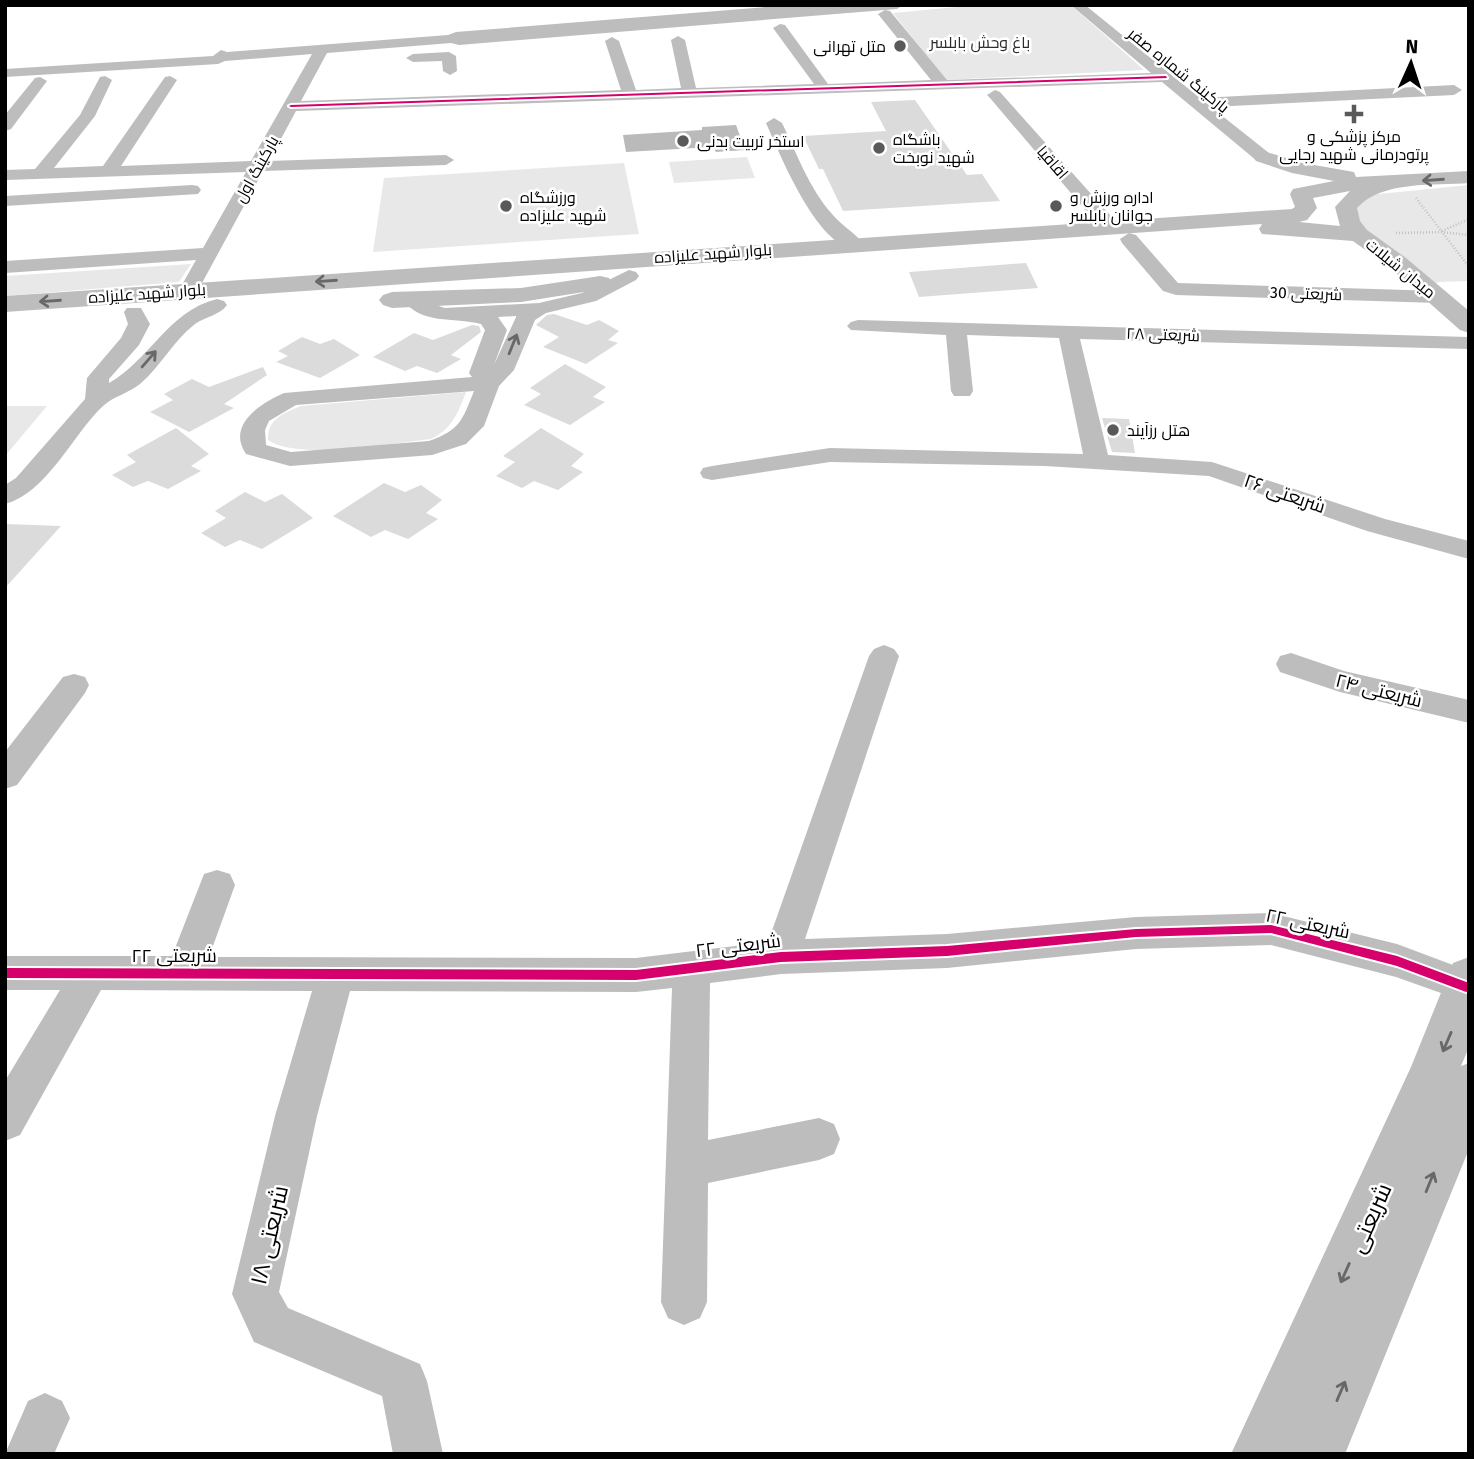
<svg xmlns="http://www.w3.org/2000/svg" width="1474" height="1459" viewBox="0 0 1474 1459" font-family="'Fira Sans',Cairo,sans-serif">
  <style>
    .green { fill: #e8e8e8 }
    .water { fill: #bababa }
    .building { fill: #dbdbdb }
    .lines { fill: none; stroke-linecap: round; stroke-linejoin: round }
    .path { stroke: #c2c2c2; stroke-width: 2.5; stroke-dasharray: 1 2; stroke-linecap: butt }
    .minor { fill: #bdbdbd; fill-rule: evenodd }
    .major { fill: #bdbdbd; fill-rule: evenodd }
    .cycleway-casing { stroke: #fff; stroke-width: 4 }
    .cycleway { fill: #d6006c; fill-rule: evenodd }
    .oneway { stroke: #686868 }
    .poi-dot { fill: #595959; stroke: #fff; stroke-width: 2.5 }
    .labels { text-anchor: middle; stroke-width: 5; stroke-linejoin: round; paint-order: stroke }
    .far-park-label { font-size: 16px; fill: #2c2c2c; stroke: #fff }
    .far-poi-label { font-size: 16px; fill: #000; stroke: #fff; text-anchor: start }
    .far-street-label { font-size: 16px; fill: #000; stroke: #fff }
    .street-label { font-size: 19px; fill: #000; stroke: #fff }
    .near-street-label { font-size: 23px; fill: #000; stroke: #fff }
  </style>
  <rect width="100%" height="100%" fill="#fff"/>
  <!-- green -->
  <path class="green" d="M979 5H1071L1144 70 945 80 893 13Z
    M747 157 755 178 674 183 669 162Z
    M624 163 639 234 373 252 384 178Z
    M1469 185V281L1439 282 1430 286 1365 232 1352 214 1359 200 1369 195Z
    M191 264 179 282 5 296V276Z
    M466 392C458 413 452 429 431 439 393 443 298 461 268 440 267 419 284 413 301 406Z
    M5 406H47L5 456Z"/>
  <!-- water -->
  <path class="water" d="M736 125 745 150 716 152 713 147 626 152 623 135 702 130V127Z"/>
  <!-- building -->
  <path class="building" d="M915 100 967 175 982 174 1000 201 843 211 823 169H819L803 136 886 131 871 102Z
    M1026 263 1038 288 919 297 909 272Z
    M554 314 587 325 599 320 619 331 608 340 618 343 586 364 543 347 559 337 536 325 547 315Z
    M472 325 479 326 481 332 451 355 461 359 437 373 417 366 405 371 373 357 414 333 433 340Z
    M302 337 320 344 334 339 360 355 320 378 276 362 288 356 278 351Z
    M565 364 606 387 593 397 605 402 570 425 524 405 541 394 530 388Z
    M263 367 267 375 224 404 234 408 189 432 150 412 173 400 164 394 192 379 209 387Z
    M1102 418 1129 419 1135 453 1112 452Z
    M176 428 209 454 191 466 201 471 168 489 148 481 133 487 112 475 136 462 127 455Z
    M541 428 584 454 571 466 583 472 558 490 534 481 522 488 496 476 515 462 503 456Z
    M384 483 405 492 421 485 442 500 426 513 438 519 408 539 385 530 371 537 333 516Z
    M245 492 265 502 282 494 313 518 262 549 240 540 225 547 201 533 226 518 215 511Z
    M5 524 61 526 5 588Z"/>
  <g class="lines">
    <!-- path -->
    <path class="path" d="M1416 198 1469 267
      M1442 231 1469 219
      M1396 233 1441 232 1469 235"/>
    <!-- minor -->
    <path class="minor" d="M791 5H903L897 9 459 45 451 43 327 53 301 101 621 90 605 41 612 37 619 41 636 90 681 88 671 40 678 36 685 40 696 88 814 84 773 28 780 24 785 25 828 84 931 80 878 14 885 10 890 11 947 80 1151 73 1071 5H1085L1200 98 1454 85 1462 90 1454 95 1211 107 1269 153 1271 157 1269 161H1257L1162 82 296 111 269 161 446 155 454 160 446 165 263 171 196 294H182L179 290 196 260 5 273V261L203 248 246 172 5 180V170L35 169 80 115 100 77 105 76 112 80 95 116 54 168 103 166 165 77 170 76 177 80 121 166 251 161 312 54 225 61 218 64 5 77V69L213 56 221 50 227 52 448 35 456 32Z
      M449 52 456 56 457 71 450 75 443 71 442 61 413 62 406 58 413 54Z
      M40 77 47 81 11 129 5 131V115L35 78Z
      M995 90 1000 92 1118 224 1120 228 1118 232H1104L990 98 987 95Z
      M774 118 782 123C797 154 809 188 832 214 841 225 855 233 864 244L861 248C821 258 779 152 766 123Z
      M192 185 198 186 201 190 198 194 5 206V196Z
      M1129 233 1136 235 1178 283 1438 291 1445 293 1448 297 1445 301 1438 303 1176 295 1163 291 1122 243 1120 239Z
      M629 270 636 272 639 276 636 280 596 301 546 313 535 320 514 370 499 386 484 426 466 444 432 455 290 466 246 454C226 425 261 403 284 393L472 377 469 373 485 330 481 324C453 317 421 325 402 299L405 295C421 291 430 305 445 308L539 303 582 293ZM516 316V317L494 365 507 330 498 317ZM474 391C462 421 460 430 429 441L291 452 266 445 265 430 269 421 296 405Z
      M217 299 224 301 227 305C220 315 205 317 195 324 173 341 161 366 140 384 129 393 114 396 103 406 73 434 47 493 5 504V485L16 478 85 399 87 378 121 338 128 324 124 312 127 308H141L150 324 139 345 109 379V383C150 360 168 311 217 299Z
      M858 320 1469 337V349L1080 339 1108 455 1212 462 1385 519 1469 541V559L1367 531 1209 476 1045 466 830 462 712 480 703 478 700 473 703 468 712 466 830 448 1083 454 1059 338 967 335 973 391 970 396H954L951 391 946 335 851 330 847 326 851 322Z
      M884 645 894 649 899 656 805 939 947 934 1136 917 1271 913 1397 944 1469 971V1003L1396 977 1271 945 1136 949 947 968 781 974 710 983 708 1140 819 1118 834 1124 840 1139 834 1154 819 1160 708 1183 707 1302 700 1318 684 1325 668 1318 661 1302 672 988 636 992 350 991 317 1116 279 1292 288 1308 420 1364 427 1381 443 1454H393L382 1396 254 1342 232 1294 275 1116 312 991 101 990 20 1135 5 1141V1081L60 990H5V956H172L204 874 217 870 230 874 235 885 209 957 636 958 768 942 869 656 874 649Z
      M1291 653 1344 671 1469 700V723L1340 692 1280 672 1276 664 1280 656Z
      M74 674 85 677 89 685 85 693 17 785 5 789V752L63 677Z
      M45 1393 62 1401 70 1418 54 1454H5L28 1401Z"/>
    <!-- major -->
    <path class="major" d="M1263 151 1303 163 1354 172 1356 177 1469 171V183C1435 186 1382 180 1357 208L1360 221 1367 230 1406 258 1469 311V333L1460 330 1390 268 1353 241 1262 234 1259 229 1262 224 5 312V296L1292 209 1295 207 1290 194 1293 189 1334 181 1292 173 1256 161 1253 157 1256 153ZM1350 191 1335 207 1340 226 1299 222 1307 220 1317 208 1313 198Z
      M600 276 609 278 612 283 609 288 521 302 392 308 383 305 379 300 383 295 392 292 521 288Z
      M1469 957V1047L1461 1066 1469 1063V1149L1345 1454H1231L1411 1067 1453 963Z"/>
    <!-- cycleway casing -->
    <g class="cycleway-casing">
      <path id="cycleway" d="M1166 76 1167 78 291 107 289 106 291 105Z
        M1271 925 1397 956 1469 983V991L1466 992 1397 966 1271 933 1136 937 947 956 781 962 636 980 5 978V968L636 970 781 952 947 946 1136 929Z"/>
    </g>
    <!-- cycleway -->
    <use href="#cycleway" class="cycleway"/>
  </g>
  <!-- one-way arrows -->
  <defs><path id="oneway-shaft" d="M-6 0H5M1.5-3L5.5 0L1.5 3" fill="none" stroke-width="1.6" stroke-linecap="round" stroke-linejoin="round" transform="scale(1.75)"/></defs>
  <g class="oneway">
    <use href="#oneway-shaft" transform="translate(1433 180) rotate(176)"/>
    <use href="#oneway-shaft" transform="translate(326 281) rotate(176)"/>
    <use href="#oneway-shaft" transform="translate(50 301) rotate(176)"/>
    <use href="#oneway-shaft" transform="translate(513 344) rotate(-68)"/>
    <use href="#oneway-shaft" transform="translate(149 359) rotate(-49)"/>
    <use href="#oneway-shaft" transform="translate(1447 1042) rotate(113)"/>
    <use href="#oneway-shaft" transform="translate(1430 1182) rotate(-68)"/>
    <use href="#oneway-shaft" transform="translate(1345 1273) rotate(114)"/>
    <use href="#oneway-shaft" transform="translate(1341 1391) rotate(-67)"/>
  </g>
  <!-- markers -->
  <g class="poi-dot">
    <circle cx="900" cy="46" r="7"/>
    <path d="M1350.5 103.5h7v7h7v7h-7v7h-7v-7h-7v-7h7z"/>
    <circle cx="683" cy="141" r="7"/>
    <circle cx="879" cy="148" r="7"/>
    <circle cx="506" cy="206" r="7"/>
    <circle cx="1056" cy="206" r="7"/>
    <circle cx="1113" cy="430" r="7"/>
  </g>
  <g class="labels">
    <!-- far-park labels -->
    <g class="far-park-label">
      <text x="980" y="48">باغ وحش بابلسر</text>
    </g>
    <!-- far-poi labels -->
    <g class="far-poi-label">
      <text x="886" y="52" text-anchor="end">متل تهرانی</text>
      <text x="1354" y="142" text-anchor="middle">مرکز پزشکی و<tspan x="1354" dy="18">پرتودرمانی شهید رجایی</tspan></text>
      <text x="893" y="145">باشگاه<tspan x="893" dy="18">شهید نوبخت</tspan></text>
      <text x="697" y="147">استخر تربیت بدنی</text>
      <text x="520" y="203">ورزشگاه<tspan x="520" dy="18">شهید علیزاده</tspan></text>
      <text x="1070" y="203">اداره ورزش و<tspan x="1070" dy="18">جوانان بابلسر</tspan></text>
      <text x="1127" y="436">هتل رزآیند</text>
    </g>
    <!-- far-street labels -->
    <g class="far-street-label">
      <text transform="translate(1179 70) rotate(39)" y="6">پارکینگ شماره صفر</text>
      <text transform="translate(1053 162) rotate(49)" y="6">اقاقیا</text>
      <text transform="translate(256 169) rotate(-61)" y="6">پارکینگ اول</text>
      <text transform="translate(713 253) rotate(-4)" y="6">بلوار شهید علیزاده</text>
      <text transform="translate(1401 268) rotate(39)" y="6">میدان شیلات</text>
      <text transform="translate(147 293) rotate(-4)" y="6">بلوار شهید علیزاده</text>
      <text transform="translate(1306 293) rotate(2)" y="6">شریعتی 30</text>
      <text transform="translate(1163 334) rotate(2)" y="6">شریعتی ۲۸</text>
    </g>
    <!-- street labels -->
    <g class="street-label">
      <text transform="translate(1285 493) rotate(19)" y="7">شریعتی ۲۶</text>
      <text transform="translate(1379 690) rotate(14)" y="7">شریعتی ۲۴</text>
      <text transform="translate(1308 923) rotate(12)" y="7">شریعتی ۲۲</text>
      <text transform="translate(738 945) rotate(-7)" y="7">شریعتی ۲۲</text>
      <text x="174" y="962">شریعتی ۲۲</text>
    </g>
    <!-- near-street labels -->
    <g class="near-street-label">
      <text transform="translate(1370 1218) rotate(-66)" y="8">شریعتی</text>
      <text transform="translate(269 1235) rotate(-77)" y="8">شریعتی ۱۸</text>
    </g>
  </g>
  <!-- border -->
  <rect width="1474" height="1459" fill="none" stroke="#000000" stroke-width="14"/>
  <!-- north arrow -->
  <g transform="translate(1411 63) rotate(3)" stroke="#ffffff" stroke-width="5" paint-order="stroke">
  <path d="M0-5L12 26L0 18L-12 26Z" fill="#000000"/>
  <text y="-10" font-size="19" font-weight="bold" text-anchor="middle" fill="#000000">N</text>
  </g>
</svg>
